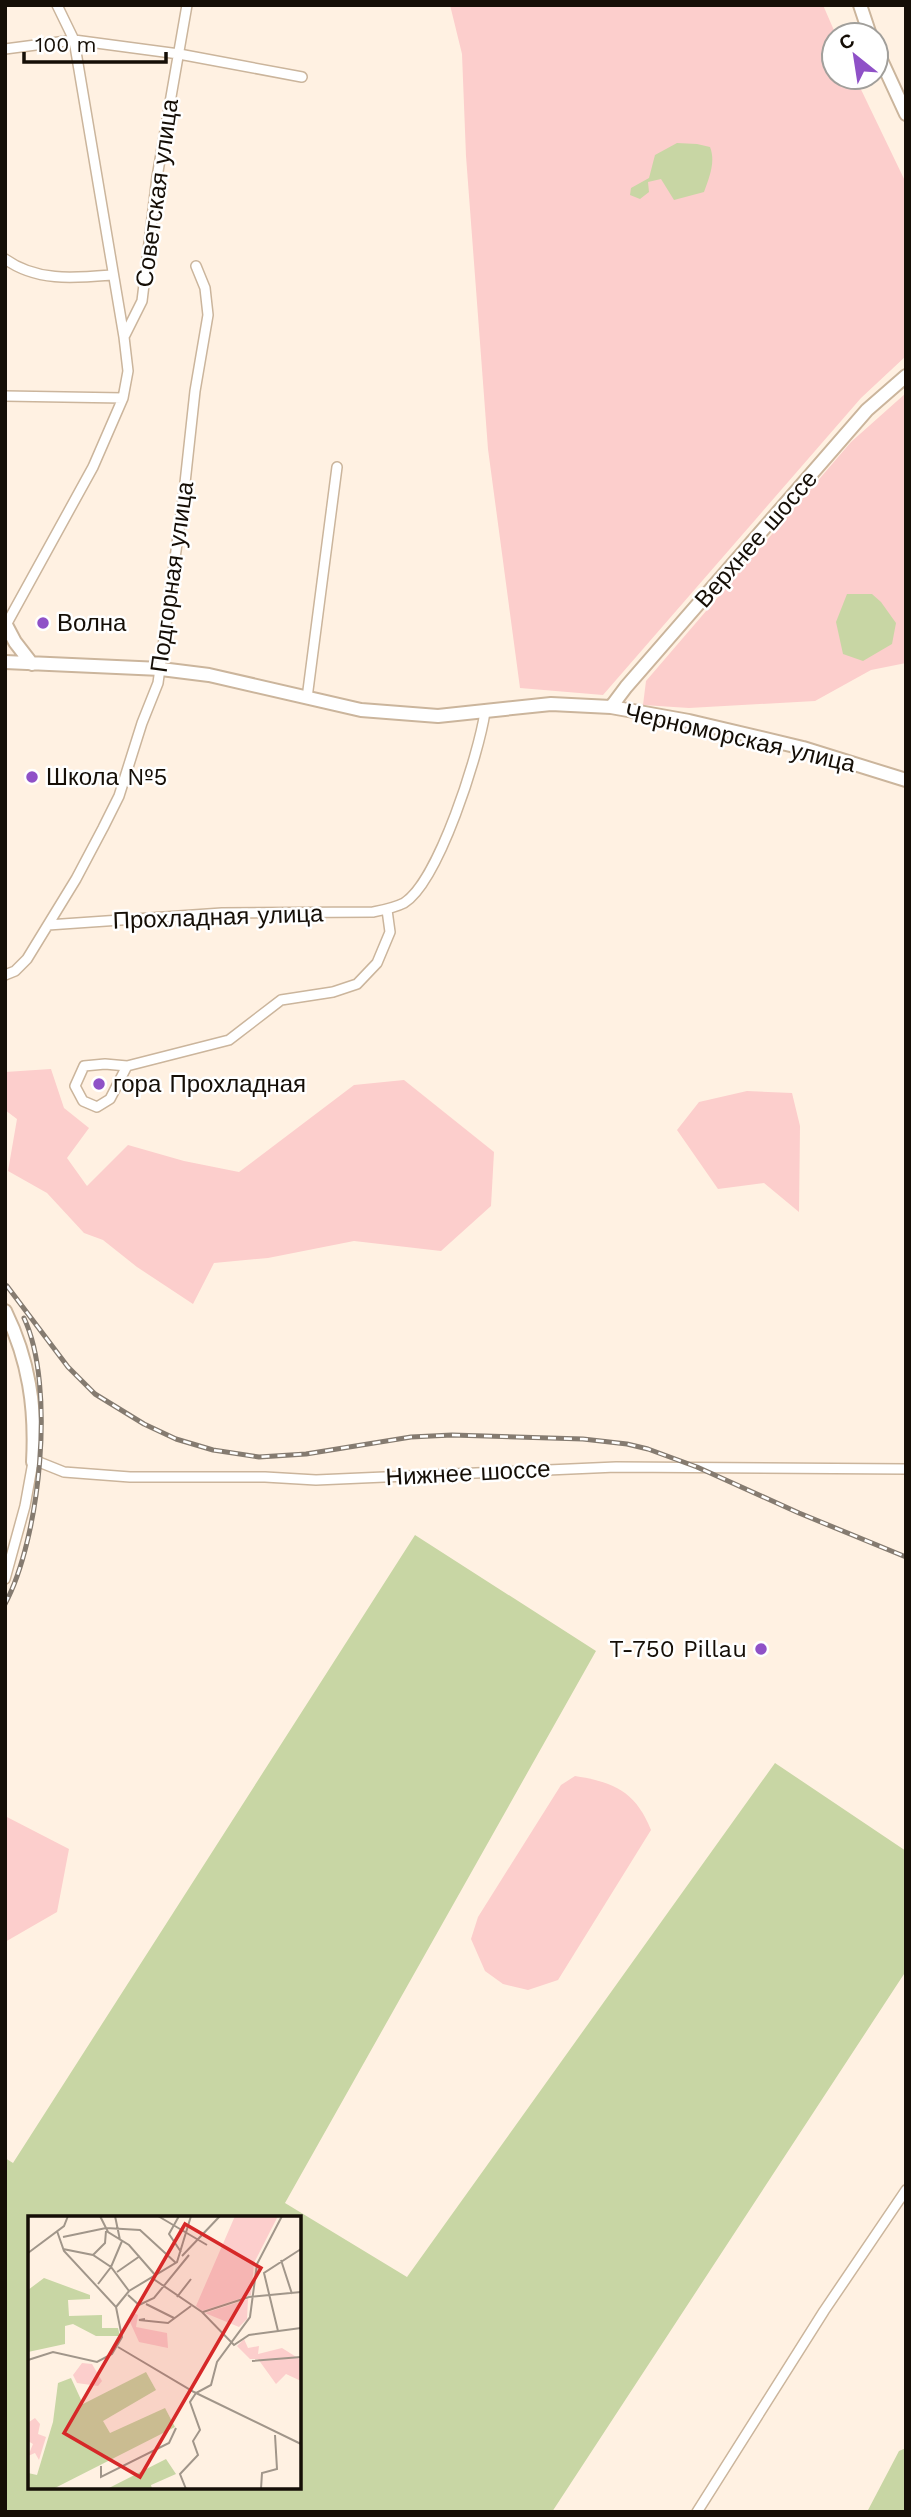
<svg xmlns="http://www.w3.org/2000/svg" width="911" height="2517" viewBox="0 0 911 2517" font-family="'Work Sans',sans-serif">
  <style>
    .green { fill: #fccecc }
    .water { fill: #c8d6a4; fill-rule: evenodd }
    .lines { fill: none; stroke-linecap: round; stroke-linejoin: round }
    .street-casing { stroke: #cbb59c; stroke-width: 12 }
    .secondary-casing { stroke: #cbb59c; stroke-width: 16 }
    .street { stroke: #fff; stroke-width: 9 }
    .secondary { stroke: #fff; stroke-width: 12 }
    .rail-casing { stroke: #857b70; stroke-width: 5 }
    .rail { stroke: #fff; stroke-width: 2.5; stroke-dasharray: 8; stroke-linecap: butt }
    .poi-dot { fill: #8f51c7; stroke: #fff; stroke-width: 2.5 }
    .labels { text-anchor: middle; stroke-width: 5; stroke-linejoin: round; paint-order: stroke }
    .street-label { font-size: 24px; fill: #150e06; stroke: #fff }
    .poi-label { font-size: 24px; fill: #150e06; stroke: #fff; text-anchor: start }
    .inset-road { fill: none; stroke: #a1968a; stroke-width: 2 }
    .view { fill: #d62828; fill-opacity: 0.15; stroke: #d62828; stroke-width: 3.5 }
    .inset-edge { fill: none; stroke: #150e06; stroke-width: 3.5 }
  </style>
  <rect width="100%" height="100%" fill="#fff1e2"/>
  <!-- green -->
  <path class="green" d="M450 5H823L836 35H834V77H855L906 183V356L861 398 603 695 520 688 488 449 466 156 462 54Z
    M906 393V663L871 670 815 701 689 708 643 705 646 681 851 442Z
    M51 1069 64 1108 89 1128 67 1158 87 1186 128 1145 184 1161 239 1172 354 1085 404 1080 494 1152 491 1206 441 1251 354 1241 268 1258 214 1263 193 1304 137 1267 103 1240 84 1233 47 1193 8 1171 17 1119 5 1110V1072Z
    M747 1091 792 1093 800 1126 799 1212 764 1183 718 1189 677 1130 699 1102Z
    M575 1776C614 1782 636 1792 651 1830L558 1980 528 1990 503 1984 485 1971 471 1939 478 1917 561 1785Z
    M5 1816 69 1849 57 1912 5 1942Z"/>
  <!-- water -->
  <path class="water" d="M677 143 697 144 710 147C716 162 709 178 704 192L674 200 661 179 648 182 649 192 640 199 630 195 631 188 649 178 655 155Z
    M847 594H872L881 602 896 623 892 644 863 661 843 654 836 622Z
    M415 1535 596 1651 285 2203 407 2277 775 1763 906 1851V1971L552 2512H5V2158L13 2163ZM30 2218H299V2487H30Z
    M906 2448V2512H867L899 2451Z"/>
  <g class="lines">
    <!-- street casing -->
    <g class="street-casing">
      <path id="street" d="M5 49 74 40 179 54 302 77
        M5 259C37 282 75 278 112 275
        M125 335 142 301 157 177 187 5
        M5 396 123 398
        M6 625 93 467 123 398 128 371 124 337 74 40 57 5
        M307 698 337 467
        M48 925 222 913 373 912C383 910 394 908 404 903 439 881 479 753 485 712
        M5 975 15 971 27 959 76 879 103 828 119 796 142 723 158 683 184 492 195 391 208 315 205 288 196 266
        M127 1066 110 1099 97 1107 83 1101 75 1086 84 1066 105 1064 127 1066 229 1040 281 1000 333 992 357 984 377 963 390 932 387 910
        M5 1579 25 1506 33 1462H39L64 1472 130 1477H265L316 1480 616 1467 906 1469
        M697 2512 824 2311 906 2190"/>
    </g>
    <!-- secondary casing -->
    <g class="secondary-casing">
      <path id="secondary" d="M860 5 870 35
        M876 49 906 114
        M5 623 15 642 32 664
        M5 662 161 669 209 675 361 710 438 716 551 704 611 707 689 721 803 748 906 780
        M611 707 626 687 867 410 906 376
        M5 1311C29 1360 36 1408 33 1462"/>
    </g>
    <!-- street -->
    <use href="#street" class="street"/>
    <!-- secondary -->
    <use href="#secondary" class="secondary"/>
    <!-- rail casing -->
    <g class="rail-casing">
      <path id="rail" d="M7 1286 68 1367 95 1394 144 1424 176 1439 213 1450 259 1457 306 1454 411 1437 452 1435 583 1439 627 1444 648 1449 697 1467 799 1513 906 1557
        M5 1604C40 1539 56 1386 24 1318"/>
    </g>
    <!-- rail -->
    <use href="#rail" class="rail"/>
  </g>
  <!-- markers -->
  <g class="poi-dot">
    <circle cx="43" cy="623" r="7"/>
    <circle cx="32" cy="777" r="7"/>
    <circle cx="99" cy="1084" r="7"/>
    <circle cx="761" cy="1649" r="7"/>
  </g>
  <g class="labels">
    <!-- street labels -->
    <g class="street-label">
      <text transform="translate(157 193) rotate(-82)" y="8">Советская улица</text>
      <text transform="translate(756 539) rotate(-49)" y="8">Верхнее шоссе</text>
      <text transform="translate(172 577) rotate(-82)" y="8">Подгорная улица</text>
      <text transform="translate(740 738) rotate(13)" y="8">Черноморская улица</text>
      <text transform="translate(218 917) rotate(-2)" y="8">Прохладная улица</text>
      <text transform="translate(468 1473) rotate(-3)" y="8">Нижнее шоссе</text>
    </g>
    <!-- poi labels -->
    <g class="poi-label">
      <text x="57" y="631">Волна</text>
      <text x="46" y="785">Школа №5</text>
      <text x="113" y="1092">гора Прохладная</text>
      <text x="747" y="1657" text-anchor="end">T-750 Pillau</text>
    </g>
  </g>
  <!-- overview -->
  <g transform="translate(28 2216)">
    <rect width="273" height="273" fill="#fff1e2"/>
    <path d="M207 0H250L226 47 223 79 174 95 168 90ZM220 83 219 103 211 111 177 97ZM104 96 110 99 108 111 139 117 140 132 111 126 102 106ZM216 123 220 132 231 130 230 138 254 132 273 144V165L258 158 248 168 230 143H222L209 130ZM54 147 64 148 74 165 70 170 49 167 45 159ZM7 202 12 208 10 218 18 221 11 244 7 237 0 240 5 228 0 225 1 206Z" fill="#fccecc"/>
    <path d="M16 62 62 79V83L40 84 41 100 74 99V112H90L92 120H68L45 108 37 110V128L0 136V74ZM118 156 128 174 75 205 82 217 137 192 147 211 25 273H0V257L9 259 25 206 30 167 43 162 55 188ZM138 243 148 258 123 269 124 273H79Z" fill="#c8d6a4"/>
    <path class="inset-road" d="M72 0 80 16 101 29 128 60M87 0 92 24M130 0 179 29M151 0 141 18 153 36M35 21 78 12 112 14 148 47M35 33 65 39 83 51 101 75M0 37 36 10 40 0M65 39 77 27 78 15M154 40 192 0M253 44 264 78M89 56 112 40M124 62 174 96 206 129 221 119 273 112M70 68 83 51 94 25M100 79 111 89 126 82 161 39M149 81 163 63M118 88 146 102M88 91 101 75 149 46 163 0M175 96 221 81 273 76M117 103 111 104 140 107 163 90M250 115 236 57 273 33M90 131 166 176 273 228M0 144 25 136 69 146 84 138 94 121 88 91 36 35 29 15M224 145 273 141M73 250V261L141 227 148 212M158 273 152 258 170 239 165 225 172 214 162 186 168 177 183 169 189 146 222 101 229 48 254 0M233 273 234 257 249 253 247 219"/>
    <path class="view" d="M157 8 233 52 112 261 36 217Z"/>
    <rect width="273" height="273" class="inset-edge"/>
  </g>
  <!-- border -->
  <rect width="911" height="2517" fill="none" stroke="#150e06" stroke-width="14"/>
  <!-- north arrow -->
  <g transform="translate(855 56) rotate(330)"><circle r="33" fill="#ffffff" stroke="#a19f9b" stroke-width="2"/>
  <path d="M0-5L12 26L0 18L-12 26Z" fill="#8f51c7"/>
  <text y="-10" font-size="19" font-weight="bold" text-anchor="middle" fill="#150e06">С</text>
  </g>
  <!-- scale -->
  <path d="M24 52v10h142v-10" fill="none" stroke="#150e06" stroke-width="3.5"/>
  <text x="35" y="52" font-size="21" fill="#150e06" stroke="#ffffff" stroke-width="5" paint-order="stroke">100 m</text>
</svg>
